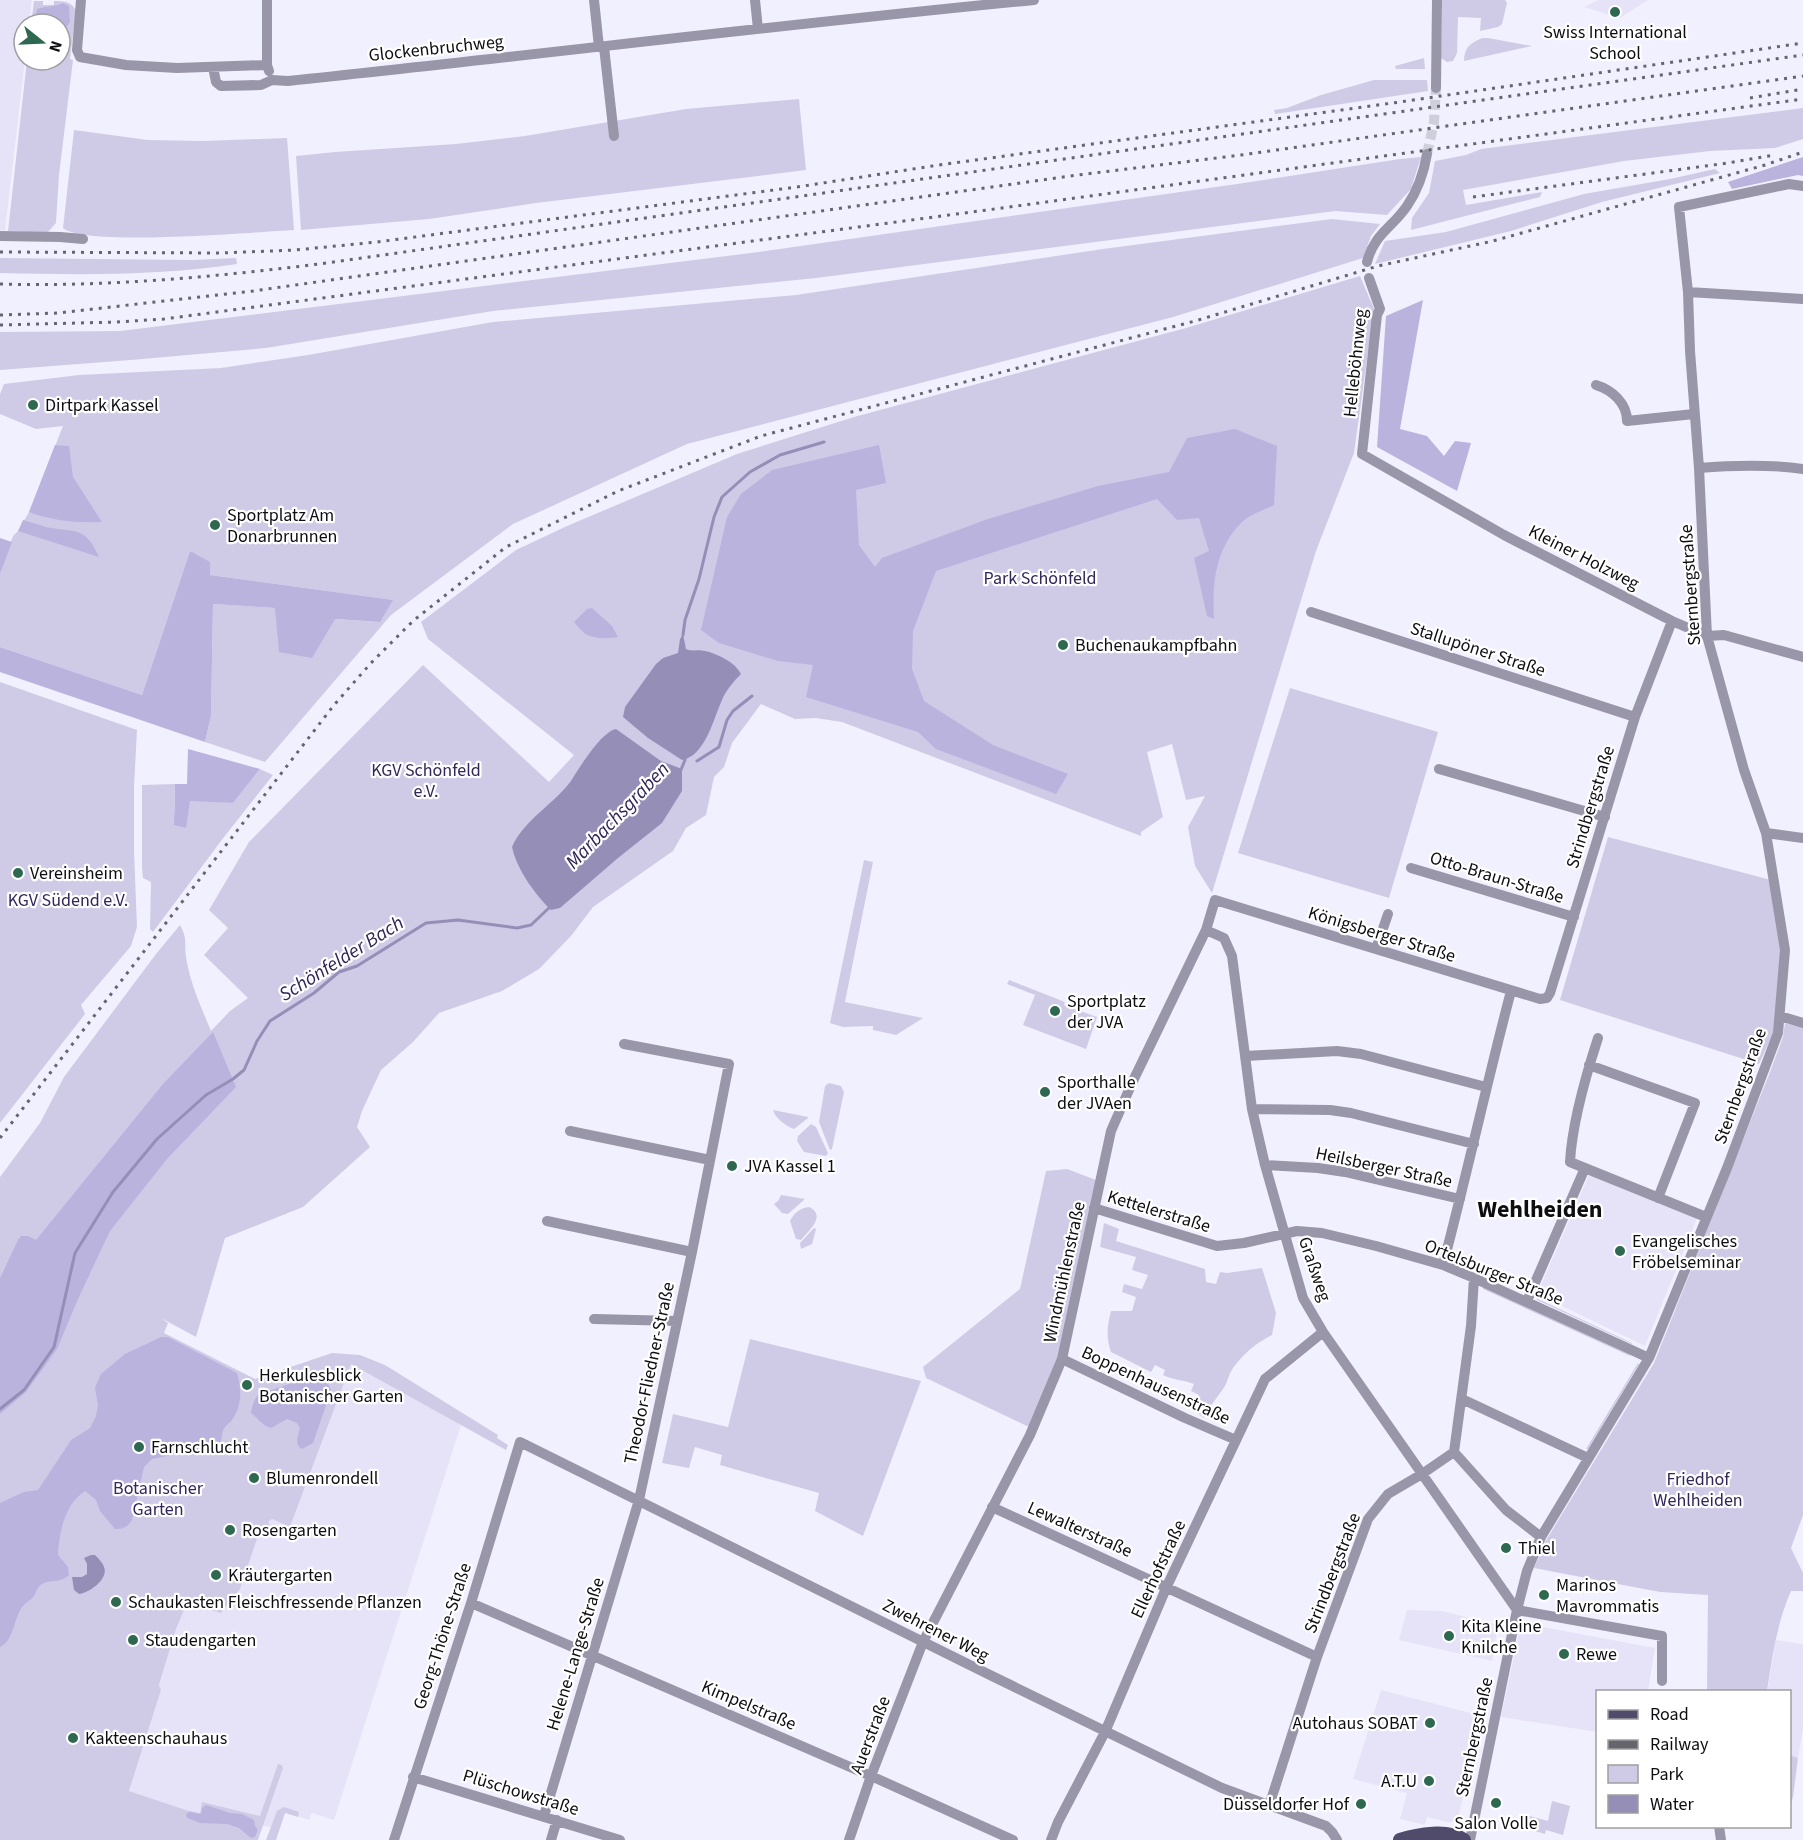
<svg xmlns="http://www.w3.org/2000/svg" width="1803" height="1840" viewBox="0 0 1803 1840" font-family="'Source Sans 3',sans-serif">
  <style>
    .built { fill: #e6e3f9 }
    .green { fill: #cfcbe7 }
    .forest { fill: #bab3de }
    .water { fill: #958fb8 }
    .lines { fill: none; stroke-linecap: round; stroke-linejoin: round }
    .stream { stroke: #958fb8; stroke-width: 3 }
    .minor-tunnel { stroke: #cfcedb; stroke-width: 10; stroke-dasharray: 10 5; stroke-linecap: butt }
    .minor { stroke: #9896a8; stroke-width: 10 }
    .major { stroke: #504b6a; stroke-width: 14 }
    .rail { stroke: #66656e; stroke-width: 3; stroke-dasharray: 3 6; stroke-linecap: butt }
    .poi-dot { fill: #2f6851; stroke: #fff; stroke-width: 2 }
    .labels { text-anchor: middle; stroke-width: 4.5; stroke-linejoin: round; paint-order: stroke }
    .poi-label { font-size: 18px; fill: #0e0d12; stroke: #fff; text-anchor: start }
    .street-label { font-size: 18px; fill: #0e0d12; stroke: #fff }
    .park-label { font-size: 18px; fill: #33265a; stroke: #fff }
    .water-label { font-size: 20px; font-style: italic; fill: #302357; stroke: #fff }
    .district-label { font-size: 24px; font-weight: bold; fill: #0e0d12; stroke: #fff }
  </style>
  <rect width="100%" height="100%" fill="#f1f0ff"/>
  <!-- built -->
  <path class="built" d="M0 0H32L29 24H24L25 60 5 230H0Z
    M1598 0H1648L1620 18 1584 7Z
    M1589 1175 1697 1218 1645 1346 1537 1294Z
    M351 1363 461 1425 334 1820 312 1813 309 1820 285 1812 279 1830 258 1824 260 1816 202 1802 200 1813 186 1810 129 1791 161 1690 159 1685 176 1629 187 1602 248 1564 261 1527 263 1525H269L267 1522 272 1519 290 1527Z
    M1407 1610 1442 1611 1498 1625 1492 1661 1399 1640Z
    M1521 1623 1655 1648 1648 1691 1598 1692 1597 1732 1501 1717Z
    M1776 1640 1803 1644V1729L1798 1758 1790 1755V1692H1767Z
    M1381 1690 1482 1716 1457 1822H1447L1427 1817 1425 1825 1400 1819 1407 1793 1353 1779Z"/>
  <!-- green -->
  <path class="green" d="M1442 0H1505L1507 3 1502 24 1498 27 1480 31 1481 18 1458 17 1457 53 1453 61 1447 62 1441 58Z
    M34 1H43V5H54V1C64 1 70 1 76 10L70 59 73 60 59 175 56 223 47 233 8 231 27 60H60V24H31Z
    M1482 38H1488L1532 46 1464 61C1464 48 1470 43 1482 38Z
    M1424 58 1425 69H1396L1395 66Z
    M1374 80H1427L1428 91 1275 114 1274 110 1287 108 1321 95Z
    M799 99 806 170 536 203 429 219 301 230 296 156 335 152 456 144 525 136 686 109Z
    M1803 108V139L1775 148 1710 151 1624 161 1463 190 1466 205 1542 192 1540 197 1411 230 1412 218 1429 193 1435 161 1466 155 1481 149Z
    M74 130 148 140 204 141 287 138 294 230C255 232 85 247 63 228Z
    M1421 157 1411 189 1387 215 1335 211 816 278 493 311 266 348 131 360 0 370V332L120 331 751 253 1244 183 1400 159Z
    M1715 169 1720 173 1602 202 1511 231 1375 264 1385 241 1446 232 1584 194 1670 179Z
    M1332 219 1380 224 1371 236 1363 258 1173 317 687 444 513 524 391 615 265 762 205 742 211 716 213 604 275 608 335 619 379 622 392 600 210 575 190 551 142 695 0 647V574L13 536 18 531 29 512 63 426 36 429 0 414V394L4 384 79 375 221 368 308 355 493 322 796 295 1103 249Z
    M0 258 192 260 236 258 237 264C158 276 80 275 0 273Z
    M1360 276 1374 309 1354 453 1316 551 1212 893 1195 866 1188 827 1205 796 1186 800 1172 744 1147 752 1163 817 1141 832V836L842 722 816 718 795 719 761 704 732 743 724 767 714 777 706 815 686 828 673 851 593 907 571 936 539 969 502 991 439 1013 413 1042 381 1070 362 1111 357 1127 370 1147 303 1207 225 1238 196 1337 161 1318 168 1323 164 1333 255 1379 332 1353 360 1355 385 1365 498 1435 497 1438 508 1445 506 1450 351 1364 290 1527 272 1519 268 1522 270 1525 266 1528 263 1525 261 1527 240 1589 221 1613 187 1603 176 1629 159 1685 161 1690 129 1791 186 1810 200 1813 202 1802 260 1816 278 1764 282 1765 283 1768 258 1840H0V1177L40 1123 64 1077 156 954 180 925C188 940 184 943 186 957 190 983 201 1007 211 1031L230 1011 248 998 204 955 228 928 209 910 249 842 423 665 549 782 574 755 428 639 421 622 516 550 567 526 737 454 854 417 1186 328Z
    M0 682 137 730 134 787V850L137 927 131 946 81 1005 85 1014 0 1123Z
    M1290 688 1438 732 1389 898 1238 853Z
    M260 769 273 775 224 837 153 932 150 929 151 882 143 878 142 868V785L175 784 174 814 185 828 190 800 233 803Z
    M1608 837 1771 880 1781 951 1774 1032 1759 1064 1560 1000Z
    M864 860 873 862 845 1002 923 1018 896 1035 873 1030V1026L843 1027 830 1023Z
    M1009 980 1065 1002 1064 1005 1097 1017 1086 1049 1023 1025 1035 995 1007 984Z
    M1785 1023 1803 1028V1515L1791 1548 1803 1573V1591H1791C1777 1623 1772 1657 1767 1691H1707L1708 1595 1660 1592 1534 1568 1545 1542 1654 1363 1770 1072 1783 1037Z
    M829 1083 841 1086 844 1092 832 1149 830 1150 819 1122 825 1086Z
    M773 1110 808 1117V1118L794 1129C786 1126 775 1118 773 1110Z
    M811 1124 816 1127 828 1153 826 1156 804 1152 797 1141 798 1136Z
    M1067 1169 1096 1180 1058 1358 1029 1427 926 1378 923 1367 1020 1289 1046 1171Z
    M781 1195 805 1199 788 1214 782 1213 774 1204 778 1201Z
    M809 1207C827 1216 809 1230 801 1240L796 1239 790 1221C794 1213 800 1208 809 1207Z
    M1104 1223 1119 1229 1116 1241 1205 1269 1206 1282 1216 1284 1220 1272 1227 1273 1262 1268 1276 1313 1272 1335C1256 1343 1243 1354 1233 1368 1229 1374 1228 1380 1225 1386 1218 1397 1210 1405 1204 1418L1193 1409 1199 1395 1191 1391 1194 1384C1184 1380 1173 1380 1163 1375L1165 1370 1155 1365 1151 1372 1111 1352C1106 1337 1107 1327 1111 1311H1132L1136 1297 1122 1292 1124 1284 1142 1289 1148 1275 1132 1270 1136 1257 1100 1247Z
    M814 1228 816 1229 812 1244 801 1249 800 1243Z
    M1483 1287 1630 1355V1356L1483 1289Z
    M1536 1298 1632 1343V1344L1537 1300Z
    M750 1339 921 1381 863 1536 815 1511 819 1493 720 1465 722 1455 695 1447 689 1468 662 1463 673 1414 728 1427Z
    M1638 1363 1639 1364 1588 1449H1586Z
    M1790 1755 1798 1758 1793 1797 1790 1806Z
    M1552 1801 1570 1806 1563 1835 1546 1830 1545 1834 1516 1825 1526 1815 1548 1821Z
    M284 1807 299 1812 298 1817 285 1813 276 1840H266L277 1811Z"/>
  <!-- forest -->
  <path class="forest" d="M63 3 69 6 70 22 60 36V24H33L37 9C46 6 55 7 63 3Z
    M1803 157V176L1798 175 1732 189 1728 182Z
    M1423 300 1400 429 1427 436 1444 456 1455 441 1471 443 1457 491 1377 447 1386 316Z
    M1235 429 1277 446 1274 505C1264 510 1248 515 1241 523 1215 549 1212 585 1214 619L1207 616 1194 558 1209 551 1199 518 1177 520 1157 499 936 571 913 631 912 669 924 701 993 745 1068 774 1056 794 936 749 918 732 806 697 813 665 778 661 719 643 701 630 727 517 741 494 772 470 879 445 886 483 856 490 859 545 875 567 882 558 988 519 1098 486 1169 472 1187 438Z
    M55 445 69 446 73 477 102 522C76 523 53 521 29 512Z
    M23 520C31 522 39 525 46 527 75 533 85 525 99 557L18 531Z
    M0 538 12 542 0 574Z
    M190 551 210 562V575L393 600 380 622 335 619 312 658 279 652 275 608 213 604 211 716 205 742 0 672V647L142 695Z
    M592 608 612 626 618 637C610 639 592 639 584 633 581 630 577 626 574 622L587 609Z
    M188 749 260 769 233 803 190 801 186 828 174 825 175 784H187Z
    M213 1032 236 1087 167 1159 110 1231 78 1299 57 1349 26 1392 0 1414V1278L18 1240 21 1236H28L36 1240 163 1084Z
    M161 1337H168L237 1373C242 1389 242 1406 232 1420 230 1423 227 1424 225 1427 220 1433 223 1446 217 1454L181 1451 167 1456 152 1459 144 1467 132 1520C128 1527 123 1529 115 1529L100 1511 96 1500 85 1491C65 1504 59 1532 58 1555L68 1567 69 1575C59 1584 50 1579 42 1584 38 1586 36 1592 34 1596 31 1600 26 1602 23 1606 13 1618 15 1640 0 1647V1503L24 1492 38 1490 71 1440 90 1428 96 1416 98 1405 95 1388 101 1374 125 1354Z
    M314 1376C324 1378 328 1381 331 1391L313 1443 302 1449C294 1445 298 1435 300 1428L297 1423 287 1419 271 1428C263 1426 258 1418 251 1413 252 1406 254 1399 259 1394Z
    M206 1805 230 1813 242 1814 254 1820 255 1826 258 1830 255 1837 251 1838 239 1828 227 1824 200 1823 187 1818 186 1814 189 1812 201 1814 202 1808Z"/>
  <!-- water -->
  <path class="water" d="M683 634 686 649C693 652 698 649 705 651 718 654 735 662 741 674 734 681 726 690 722 700 713 720 705 756 682 760L648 738 623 717 625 707 656 664 663 658 678 653 680 639Z
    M616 729 661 761 682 769V791L662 823 618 858 560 908 551 910C535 894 517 870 512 847 524 820 554 804 571 781 579 768 602 731 616 729Z
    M91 1555H95C98 1558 103 1563 104 1567 109 1579 89 1593 79 1594L74 1590 72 1577H82L87 1574V1564L84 1558Z"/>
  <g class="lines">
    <!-- stream -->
    <path class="stream" d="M683 635 685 620 699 579 714 517 722 497 750 472 780 455 824 442
      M697 761 719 747 727 720 733 711 752 696
      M680 772 685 760V756
      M0 1409 24 1390 54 1347 75 1253 113 1192 157 1139 206 1095 233 1079 244 1070 257 1041 270 1021 314 993 339 972 357 966 426 923 458 920 517 928 531 925 551 906"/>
    <!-- minor-tunnel -->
    <path class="minor-tunnel" d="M1427 154 1434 122 1436 88"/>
    <!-- minor -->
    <path class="minor" d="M81 0 77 50 80 57 126 65 177 68 267 65
      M267 0V65L269 71
      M594 0 599 47
      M755 0 758 29
      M604 47 614 136
      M213 67 216 82 221 86 261 85 272 80 288 81C537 55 785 24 1034 0
      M1436 88 1437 0
      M0 236 60 237 83 239
      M1367 262C1374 234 1392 228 1407 206 1418 190 1424 172 1427 154
      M1369 278 1380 309 1377 315 1362 454 1504 535 1672 621 1707 636 1724 635 1803 657
      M1688 292 1803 299
      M1596 385C1612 390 1627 403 1627 421L1694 414
      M1699 468C1734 465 1768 464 1803 469
      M1311 612 1635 717
      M1439 769 1605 817
      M1766 833 1803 838
      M1411 868 1574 917
      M1206 930 1224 938 1232 956 1252 1109 1265 1165 1303 1298 1323 1332 1517 1610
      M1376 949 1388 914
      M1780 1016 1803 1023
      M1598 1038C1586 1075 1572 1124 1570 1162L1706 1217
      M1246 1056 1337 1051 1361 1054 1486 1087
      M1589 1065 1695 1103 1658 1198
      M1252 1109 1330 1110 1351 1113 1474 1144
      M570 1131 710 1160
      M1265 1165 1318 1168 1345 1172 1460 1199
      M1094 1208 1217 1246 1244 1243 1297 1231 1322 1233 1376 1246 1443 1265 1474 1278 1649 1358
      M547 1221 692 1252
      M1443 1265C1467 1174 1487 1082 1511 991
      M1527 1301 1585 1168
      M594 1319 677 1321
      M1062 1359 1185 1418 1236 1440
      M1462 1399 1588 1458
      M1454 1452 1506 1510 1541 1537
      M992 1507 1317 1657
      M471 1603 871 1776 1013 1840
      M1517 1610 1662 1636V1681
      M413 1777 620 1840
      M1269 1806 1317 1657 1368 1519 1388 1494 1422 1474 1454 1452 1471 1326 1474 1278
      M544 1816 639 1500 692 1252 729 1064 624 1044
      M1719 1826 1721 1840
      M394 1840 471 1603 520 1442 992 1676 1222 1788 1326 1826 1332 1832 1337 1840
      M551 1840 557 1820
      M849 1840 871 1776 923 1642 1030 1435 1062 1359 1111 1131 1132 1083 1206 930 1215 900 1540 999 1547 998 1550 993 1635 717 1672 621
      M1051 1840 1058 1822 1105 1732 1167 1586 1265 1379 1323 1332
      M1470 1840 1517 1610 1527 1571 1541 1537 1649 1358 1727 1168 1778 1033 1785 950 1766 833 1744 770 1707 636 1699 468 1690 351 1688 292 1679 207 1789 184 1803 186"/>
    <!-- major -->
    <path class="major" d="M1400 1840C1418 1834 1448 1829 1464 1840"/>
    <!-- rail -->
    <path class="rail" d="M1750 98 1803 89
      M1473 197 1728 163 1774 155
      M0 252 221 253 295 250 377 242 797 187 939 165 1400 102 1803 43
      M0 284C107 287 213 277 319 264L1803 55
      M0 315 58 313 253 291 1070 176 1241 155 1803 76
      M0 325 117 322 164 319 1002 208 1803 99
      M0 1138 334 705 371 663 413 621 506 547 618 491 761 436 1195 321 1378 266 1493 241 1765 165 1803 152"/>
  </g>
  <!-- markers -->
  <g class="poi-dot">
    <circle cx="1615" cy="12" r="6"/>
    <circle cx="33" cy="405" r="6"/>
    <circle cx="215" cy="525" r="6"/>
    <circle cx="1063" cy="645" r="6"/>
    <circle cx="18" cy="873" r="6"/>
    <circle cx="1055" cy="1011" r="6"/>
    <circle cx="1045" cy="1092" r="6"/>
    <circle cx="732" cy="1166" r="6"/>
    <circle cx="1620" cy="1251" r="6"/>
    <circle cx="247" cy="1385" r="6"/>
    <circle cx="139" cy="1447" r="6"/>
    <circle cx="254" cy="1478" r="6"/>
    <circle cx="230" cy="1530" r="6"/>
    <circle cx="1506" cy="1548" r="6"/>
    <circle cx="216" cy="1575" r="6"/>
    <circle cx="1544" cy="1595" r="6"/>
    <circle cx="116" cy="1602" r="6"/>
    <circle cx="1449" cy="1636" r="6"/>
    <circle cx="133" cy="1640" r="6"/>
    <circle cx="1564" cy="1654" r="6"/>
    <circle cx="1430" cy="1723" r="6"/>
    <circle cx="73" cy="1738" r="6"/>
    <circle cx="1429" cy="1781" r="6"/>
    <circle cx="1496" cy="1803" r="6"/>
    <circle cx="1361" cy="1804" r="6"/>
  </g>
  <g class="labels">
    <!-- poi labels -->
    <g class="poi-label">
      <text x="1615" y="38" text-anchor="middle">Swiss International<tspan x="1615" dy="21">School</tspan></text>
      <text x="45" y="411">Dirtpark Kassel</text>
      <text x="227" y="521">Sportplatz Am<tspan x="227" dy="21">Donarbrunnen</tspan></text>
      <text x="1075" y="651">Buchenaukampfbahn</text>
      <text x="30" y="879">Vereinsheim</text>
      <text x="1067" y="1007">Sportplatz<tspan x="1067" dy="21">der JVA</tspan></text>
      <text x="1057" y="1088">Sporthalle<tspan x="1057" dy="21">der JVAen</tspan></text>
      <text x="744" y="1172">JVA Kassel 1</text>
      <text x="1632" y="1247">Evangelisches<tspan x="1632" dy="21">Fröbelseminar</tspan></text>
      <text x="259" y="1381">Herkulesblick<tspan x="259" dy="21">Botanischer Garten</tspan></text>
      <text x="151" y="1453">Farnschlucht</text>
      <text x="266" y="1484">Blumenrondell</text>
      <text x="242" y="1536">Rosengarten</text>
      <text x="1518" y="1554">Thiel</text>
      <text x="228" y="1581">Kräutergarten</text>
      <text x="1556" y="1591">Marinos<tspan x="1556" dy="21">Mavrommatis</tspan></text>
      <text x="128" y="1608">Schaukasten Fleischfressende Pflanzen</text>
      <text x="1461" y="1632">Kita Kleine<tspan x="1461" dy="21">Knilche</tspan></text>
      <text x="145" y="1646">Staudengarten</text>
      <text x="1576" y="1660">Rewe</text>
      <text x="1418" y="1729" text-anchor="end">Autohaus SOBAT</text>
      <text x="85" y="1744">Kakteenschauhaus</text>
      <text x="1417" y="1787" text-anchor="end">A.T.U</text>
      <text x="1349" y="1810" text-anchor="end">Düsseldorfer Hof</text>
      <text x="1496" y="1829" text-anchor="middle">Salon Volle</text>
    </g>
    <!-- street labels -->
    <g class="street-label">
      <text transform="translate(436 48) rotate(-6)" y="6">Glockenbruchweg</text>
      <text transform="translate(1355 363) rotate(-84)" y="6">Helleböhnweg</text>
      <text transform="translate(1584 557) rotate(27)" y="6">Kleiner Holzweg</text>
      <text transform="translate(1690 585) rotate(-94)" y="6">Sternbergstraße</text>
      <text transform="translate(1478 649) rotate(18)" y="6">Stallupöner Straße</text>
      <text transform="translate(1590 807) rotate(-73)" y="6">Strindbergstraße</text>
      <text transform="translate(1497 877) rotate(17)" y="6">Otto-Braun-Straße</text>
      <text transform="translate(1382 934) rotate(17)" y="6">Königsberger Straße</text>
      <text transform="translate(1740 1086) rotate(-70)" y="6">Sternbergstraße</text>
      <text transform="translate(1384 1167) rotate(12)" y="6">Heilsberger Straße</text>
      <text transform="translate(1159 1211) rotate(17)" y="6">Kettelerstraße</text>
      <text transform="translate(1315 1269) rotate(71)" y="6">Graßweg</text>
      <text transform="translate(1064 1272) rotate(-78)" y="6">Windmühlenstraße</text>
      <text transform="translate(1494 1272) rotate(22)" y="6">Ortelsburger Straße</text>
      <text transform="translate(649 1373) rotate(-78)" y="6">Theodor-Fliedner-Straße</text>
      <text transform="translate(1156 1385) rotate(25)" y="6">Boppenhausenstraße</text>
      <text transform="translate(1080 1529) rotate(24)" y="6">Lewalterstraße</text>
      <text transform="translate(1158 1569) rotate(-65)" y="6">Ellerhofstraße</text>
      <text transform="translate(1332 1573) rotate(-69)" y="6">Strindbergstraße</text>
      <text transform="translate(936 1630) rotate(27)" y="6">Zwehrener Weg</text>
      <text transform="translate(442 1636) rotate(-72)" y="6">Georg-Thöne-Straße</text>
      <text transform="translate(575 1654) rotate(-73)" y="6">Helene-Lange-Straße</text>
      <text transform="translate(749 1705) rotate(23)" y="6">Kimpelstraße</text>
      <text transform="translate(870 1735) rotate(-69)" y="6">Auerstraße</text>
      <text transform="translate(1474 1737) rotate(-78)" y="6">Sternbergstraße</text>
      <text transform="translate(521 1792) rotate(17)" y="6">Plüschowstraße</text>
    </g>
    <!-- park labels -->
    <g class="park-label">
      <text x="1040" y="584">Park Schönfeld</text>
      <text x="426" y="776">KGV Schönfeld<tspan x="426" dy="21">e.V.</tspan></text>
      <text x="68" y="906">KGV Südend e.V.</text>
      <text x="1698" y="1485">Friedhof<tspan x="1698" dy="21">Wehlheiden</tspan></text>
      <text x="158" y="1494">Botanischer<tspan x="158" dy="21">Garten</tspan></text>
    </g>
    <!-- water labels -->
    <g class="water-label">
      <text transform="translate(617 815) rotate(-46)" y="7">Marbachsgraben</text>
      <text transform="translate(341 958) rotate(-32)" y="7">Schönfelder Bach</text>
    </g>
    <!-- district labels -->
    <g class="district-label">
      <text x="1540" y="1217">Wehlheiden</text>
    </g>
  </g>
  <!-- legend -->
  <rect x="1596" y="1690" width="195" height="138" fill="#ffffff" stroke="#9f9ea0" stroke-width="1.5"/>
  <rect x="1608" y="1710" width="30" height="9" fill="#504b6a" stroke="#9f9ea0" stroke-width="1.5"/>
  <text x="1650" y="1720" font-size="18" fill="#0e0d12">Road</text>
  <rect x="1608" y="1740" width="30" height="9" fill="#66656e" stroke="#9f9ea0" stroke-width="1.5"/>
  <text x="1650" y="1750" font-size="18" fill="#0e0d12">Railway</text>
  <rect x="1608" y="1765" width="30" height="18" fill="#cfcbe7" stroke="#9f9ea0" stroke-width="1.5"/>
  <text x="1650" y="1780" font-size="18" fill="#0e0d12">Park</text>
  <rect x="1608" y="1795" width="30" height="18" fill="#958fb8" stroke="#9f9ea0" stroke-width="1.5"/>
  <text x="1650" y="1810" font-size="18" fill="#0e0d12">Water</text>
  <!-- north arrow -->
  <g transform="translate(42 42) rotate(108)"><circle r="28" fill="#ffffff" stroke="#9f9ea0" stroke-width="1.5"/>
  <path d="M0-4.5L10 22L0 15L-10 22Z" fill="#2f6851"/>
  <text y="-9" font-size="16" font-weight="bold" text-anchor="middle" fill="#0e0d12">N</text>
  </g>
</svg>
